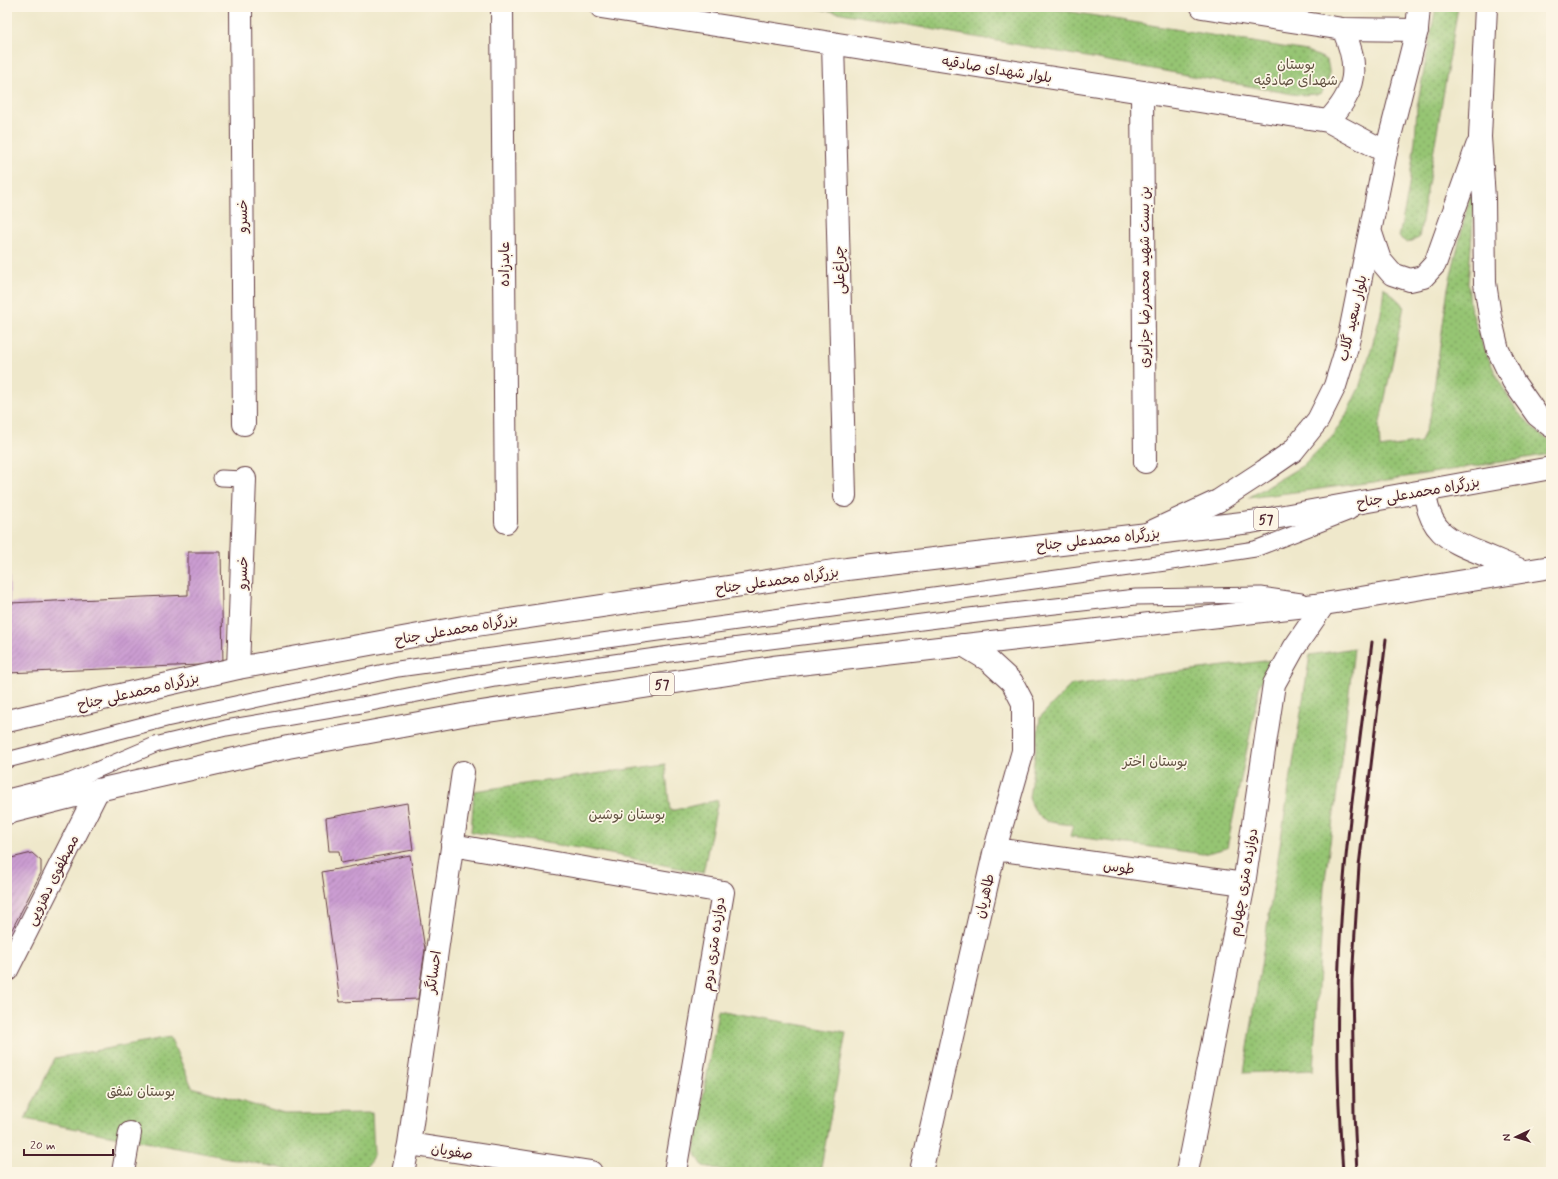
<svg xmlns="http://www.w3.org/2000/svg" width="1558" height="1179" viewBox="0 0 1558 1179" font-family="Mynerve,'Playpen Sans Arabic',sans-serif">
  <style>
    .green { fill: url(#green-dots); stroke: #70724f }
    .building { fill: url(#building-hatch) }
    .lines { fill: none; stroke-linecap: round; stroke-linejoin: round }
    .service-casing { stroke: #633d43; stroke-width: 17 }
    .minor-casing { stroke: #633d43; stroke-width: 24 }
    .tertiary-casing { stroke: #633d43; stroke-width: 24 }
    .secondary-casing { stroke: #633d43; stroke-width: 24 }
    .trunk-casing { stroke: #633d43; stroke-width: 24 }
    .service { stroke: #fff; stroke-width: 15 }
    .minor { stroke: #fff; stroke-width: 22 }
    .tertiary { stroke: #fff; stroke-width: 22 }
    .secondary { stroke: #fff; stroke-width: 22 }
    .trunk { stroke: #fff; stroke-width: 22 }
    .rail { stroke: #4a1f2b; stroke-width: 3 }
    .labels { text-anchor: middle; stroke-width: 3.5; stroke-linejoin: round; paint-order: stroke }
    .shield { fill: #fcf5e5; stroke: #7f5f63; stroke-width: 1 }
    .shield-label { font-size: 13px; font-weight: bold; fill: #4a1f2b }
    .park-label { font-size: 14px; fill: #615141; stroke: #fcf5e5 }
    .street-label { font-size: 14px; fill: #4a1f2b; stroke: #fcf5e5 }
  </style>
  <defs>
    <pattern id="green-dots" width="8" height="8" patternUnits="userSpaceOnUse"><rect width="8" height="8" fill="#96c573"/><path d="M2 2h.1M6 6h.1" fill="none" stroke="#7c9f5f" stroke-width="1.8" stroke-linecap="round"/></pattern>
    <pattern id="building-hatch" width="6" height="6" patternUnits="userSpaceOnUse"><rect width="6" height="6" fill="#cb9dd2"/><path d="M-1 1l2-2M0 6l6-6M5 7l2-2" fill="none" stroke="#a77fab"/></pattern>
  </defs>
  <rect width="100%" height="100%" fill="#fcf5e5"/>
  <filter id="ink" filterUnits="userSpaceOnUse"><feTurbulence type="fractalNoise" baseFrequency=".025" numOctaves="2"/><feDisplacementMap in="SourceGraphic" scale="8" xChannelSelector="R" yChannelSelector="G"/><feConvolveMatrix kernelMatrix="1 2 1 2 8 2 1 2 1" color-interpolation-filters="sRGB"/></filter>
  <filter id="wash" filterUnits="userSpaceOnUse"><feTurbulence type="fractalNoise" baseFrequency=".012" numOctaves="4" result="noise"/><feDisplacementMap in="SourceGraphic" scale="16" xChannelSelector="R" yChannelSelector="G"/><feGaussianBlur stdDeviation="0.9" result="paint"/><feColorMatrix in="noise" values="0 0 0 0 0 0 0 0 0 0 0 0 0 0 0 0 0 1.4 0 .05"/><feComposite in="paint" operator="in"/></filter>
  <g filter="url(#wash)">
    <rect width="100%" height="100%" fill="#efe8cb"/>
    <!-- green -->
    <path class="green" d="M808 7H1042L1307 51 1327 60C1331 76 1330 81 1320 94L1298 95Z
      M1436 7H1458L1419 238 1407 243 1399 237 1408 192 1415 141 1417 107Z
      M1478 162 1468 283 1470 306 1483 346 1498 379 1517 411 1541 435 1551 441V454L1374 482 1248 498 1302 466 1332 437 1346 415 1359 388 1370 353 1381 313 1384 287 1404 306 1379 427 1380 448 1421 442 1430 418 1448 288Z
      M1354 648 1342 754 1324 887 1313 1070 1244 1073 1310 655Z
      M1273 660 1260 684 1227 848 1203 854 1070 836 1073 825C1048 822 1039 824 1029 798L1040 717 1071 685Z
      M665 764 670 811 718 800 703 873 586 849 471 832 474 791Z
      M718 1010 846 1033 820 1172H733L703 1166 694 1151Z
      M170 1037 192 1087 284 1114 372 1113 374 1154 364 1172H302L25 1119 55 1058Z"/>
    <g id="blocks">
      <!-- building -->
      <path class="building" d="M188 552H221L223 664 7 673V561H9L10 603 188 595Z
        M407 803 413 850 341 863 339 851H329L326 818Z
        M32 853 41 861V873L7 939V859Z
        M410 855 425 949 418 999 340 1002 322 872Z"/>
    </g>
  </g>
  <g filter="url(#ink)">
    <use href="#blocks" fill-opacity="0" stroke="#633d43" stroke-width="1"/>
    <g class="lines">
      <!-- service casing -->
      <g class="service-casing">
        <path id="service" d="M221 478 245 479
          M7 760 166 719 398 669 1165 563 1255 549 1350 512
          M7 797 71 781 155 745 226 728 361 705 495 679 684 652 993 613 1136 597 1261 595 1301 601"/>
      </g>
      <!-- minor casing -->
      <g class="minor-casing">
        <path id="minor" d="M241 7 244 424
          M502 7 506 522
          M833 43 845 496
          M1142 92 1145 462
          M238 668 245 479
          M452 845 723 892 675 1172
          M995 849 1244 884
          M7 970 98 790
          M409 1144 591 1172
          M123 1172 130 1133
          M403 1172 409 1144 463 772
          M921 1172 995 849 1023 751V703L1012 682 988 660 963 645
          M1187 1172 1244 884 1274 684 1294 648 1324 604"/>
      </g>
      <!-- tertiary casing -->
      <g class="tertiary-casing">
        <path id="tertiary" d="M601 7 1328 121 1386 152
          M1202 7 1343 29 1417 30
          M1328 121C1357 90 1360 68 1343 29"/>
      </g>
      <!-- secondary casing -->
      <g class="secondary-casing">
        <path id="secondary" d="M1486 7 1480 137 1484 199 1485 283 1490 316 1498 350 1513 381 1537 415 1551 426
          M1371 233 1380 260 1392 274 1410 280 1423 277 1435 264 1477 146
          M1151 532 1218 501 1264 471 1293 451 1318 420 1335 386 1347 347 1386 152 1417 30 1419 7"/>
      </g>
      <!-- trunk casing -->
      <g class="trunk-casing">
        <path id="trunk" d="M1425 491C1428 530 1447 540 1480 553 1494 559 1509 565 1523 571
          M7 721 238 668 463 627 847 569 1251 522 1551 468
          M7 813 98 790 288 747 468 714 773 667 1324 604 1551 567"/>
      </g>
      <!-- service -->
      <use href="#service" class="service"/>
      <!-- minor -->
      <use href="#minor" class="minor"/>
      <!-- tertiary -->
      <use href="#tertiary" class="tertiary"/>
      <!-- secondary -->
      <use href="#secondary" class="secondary"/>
      <!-- trunk -->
      <use href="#trunk" class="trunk"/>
      <!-- rail -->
      <path class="rail" d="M1343 1172C1335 1071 1336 968 1345 867 1352 792 1363 717 1372 642
        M1357 1172 1354 1113 1352 981 1359 866 1386 639"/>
    </g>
  </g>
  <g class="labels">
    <!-- shield labels -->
    <g class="shield">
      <rect x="1254" y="508" width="24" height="22" rx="3"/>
      <rect x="650" y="673" width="24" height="22" rx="3"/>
    </g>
    <g class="shield-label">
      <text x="1266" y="524">57</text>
      <text x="662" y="689">57</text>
    </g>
    <!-- park labels -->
    <g class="park-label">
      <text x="1296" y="69">بوستان<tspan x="1296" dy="16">شهدای صادقیه</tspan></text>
      <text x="1155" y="766">بوستان اختر</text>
      <text x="627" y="819">بوستان نوشین</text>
      <text x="141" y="1096">بوستان شفق</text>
    </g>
    <!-- street labels -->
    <g class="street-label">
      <text transform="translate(997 69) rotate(9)" y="5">بلوار شهدای صادقیه</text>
      <text transform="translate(242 216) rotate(-90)" y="5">خسرو</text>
      <text transform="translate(504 264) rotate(-90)" y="5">عابدزاده</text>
      <text transform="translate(839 270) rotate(-92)" y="5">چراغ‌علی</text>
      <text transform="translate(1144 277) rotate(-90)" y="5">بن بست شهید محمدرضا جزایری</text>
      <text transform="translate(1352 318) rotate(-77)" y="5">بلوار سعید گلاب</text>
      <text transform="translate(1418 492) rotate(-10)" y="5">بزرگراه محمدعلی جناح</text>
      <text transform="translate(1098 539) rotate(-6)" y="5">بزرگراه محمدعلی جناح</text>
      <text transform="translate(242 573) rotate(-88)" y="5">خسرو</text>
      <text transform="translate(777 580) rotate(-8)" y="5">بزرگراه محمدعلی جناح</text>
      <text transform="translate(456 629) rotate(-10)" y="5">بزرگراه محمدعلی جناح</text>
      <text transform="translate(138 691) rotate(-13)" y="5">بزرگراه محمدعلی جناح</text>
      <text transform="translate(1119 867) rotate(8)" y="5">طوس</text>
      <text transform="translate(52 880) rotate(-63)" y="5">مصطفوی دهزویی</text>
      <text transform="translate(1243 882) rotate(-80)" y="5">دوازده متری چهارم</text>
      <text transform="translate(984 896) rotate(-77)" y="5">طاهریان</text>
      <text transform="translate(713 944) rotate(-82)" y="5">دوازده متری دوم</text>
      <text transform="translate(433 972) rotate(-82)" y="5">احسانگر</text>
      <text transform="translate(452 1151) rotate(9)" y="5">صفویان</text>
    </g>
  </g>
  <!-- margin -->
  <rect width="1558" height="1179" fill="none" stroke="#fcf5e5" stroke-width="24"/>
  <!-- north arrow -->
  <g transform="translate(1516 1137) rotate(266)" stroke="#fcf5e5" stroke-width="3" paint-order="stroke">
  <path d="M0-3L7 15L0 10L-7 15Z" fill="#4a1f2b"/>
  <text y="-6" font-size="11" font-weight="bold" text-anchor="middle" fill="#4a1f2b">N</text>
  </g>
  <!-- scale -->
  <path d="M24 1149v6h89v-6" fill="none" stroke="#4a1f2b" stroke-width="2"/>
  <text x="30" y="1149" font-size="12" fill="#4a1f2b" stroke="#fcf5e5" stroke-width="3" paint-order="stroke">20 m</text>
</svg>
